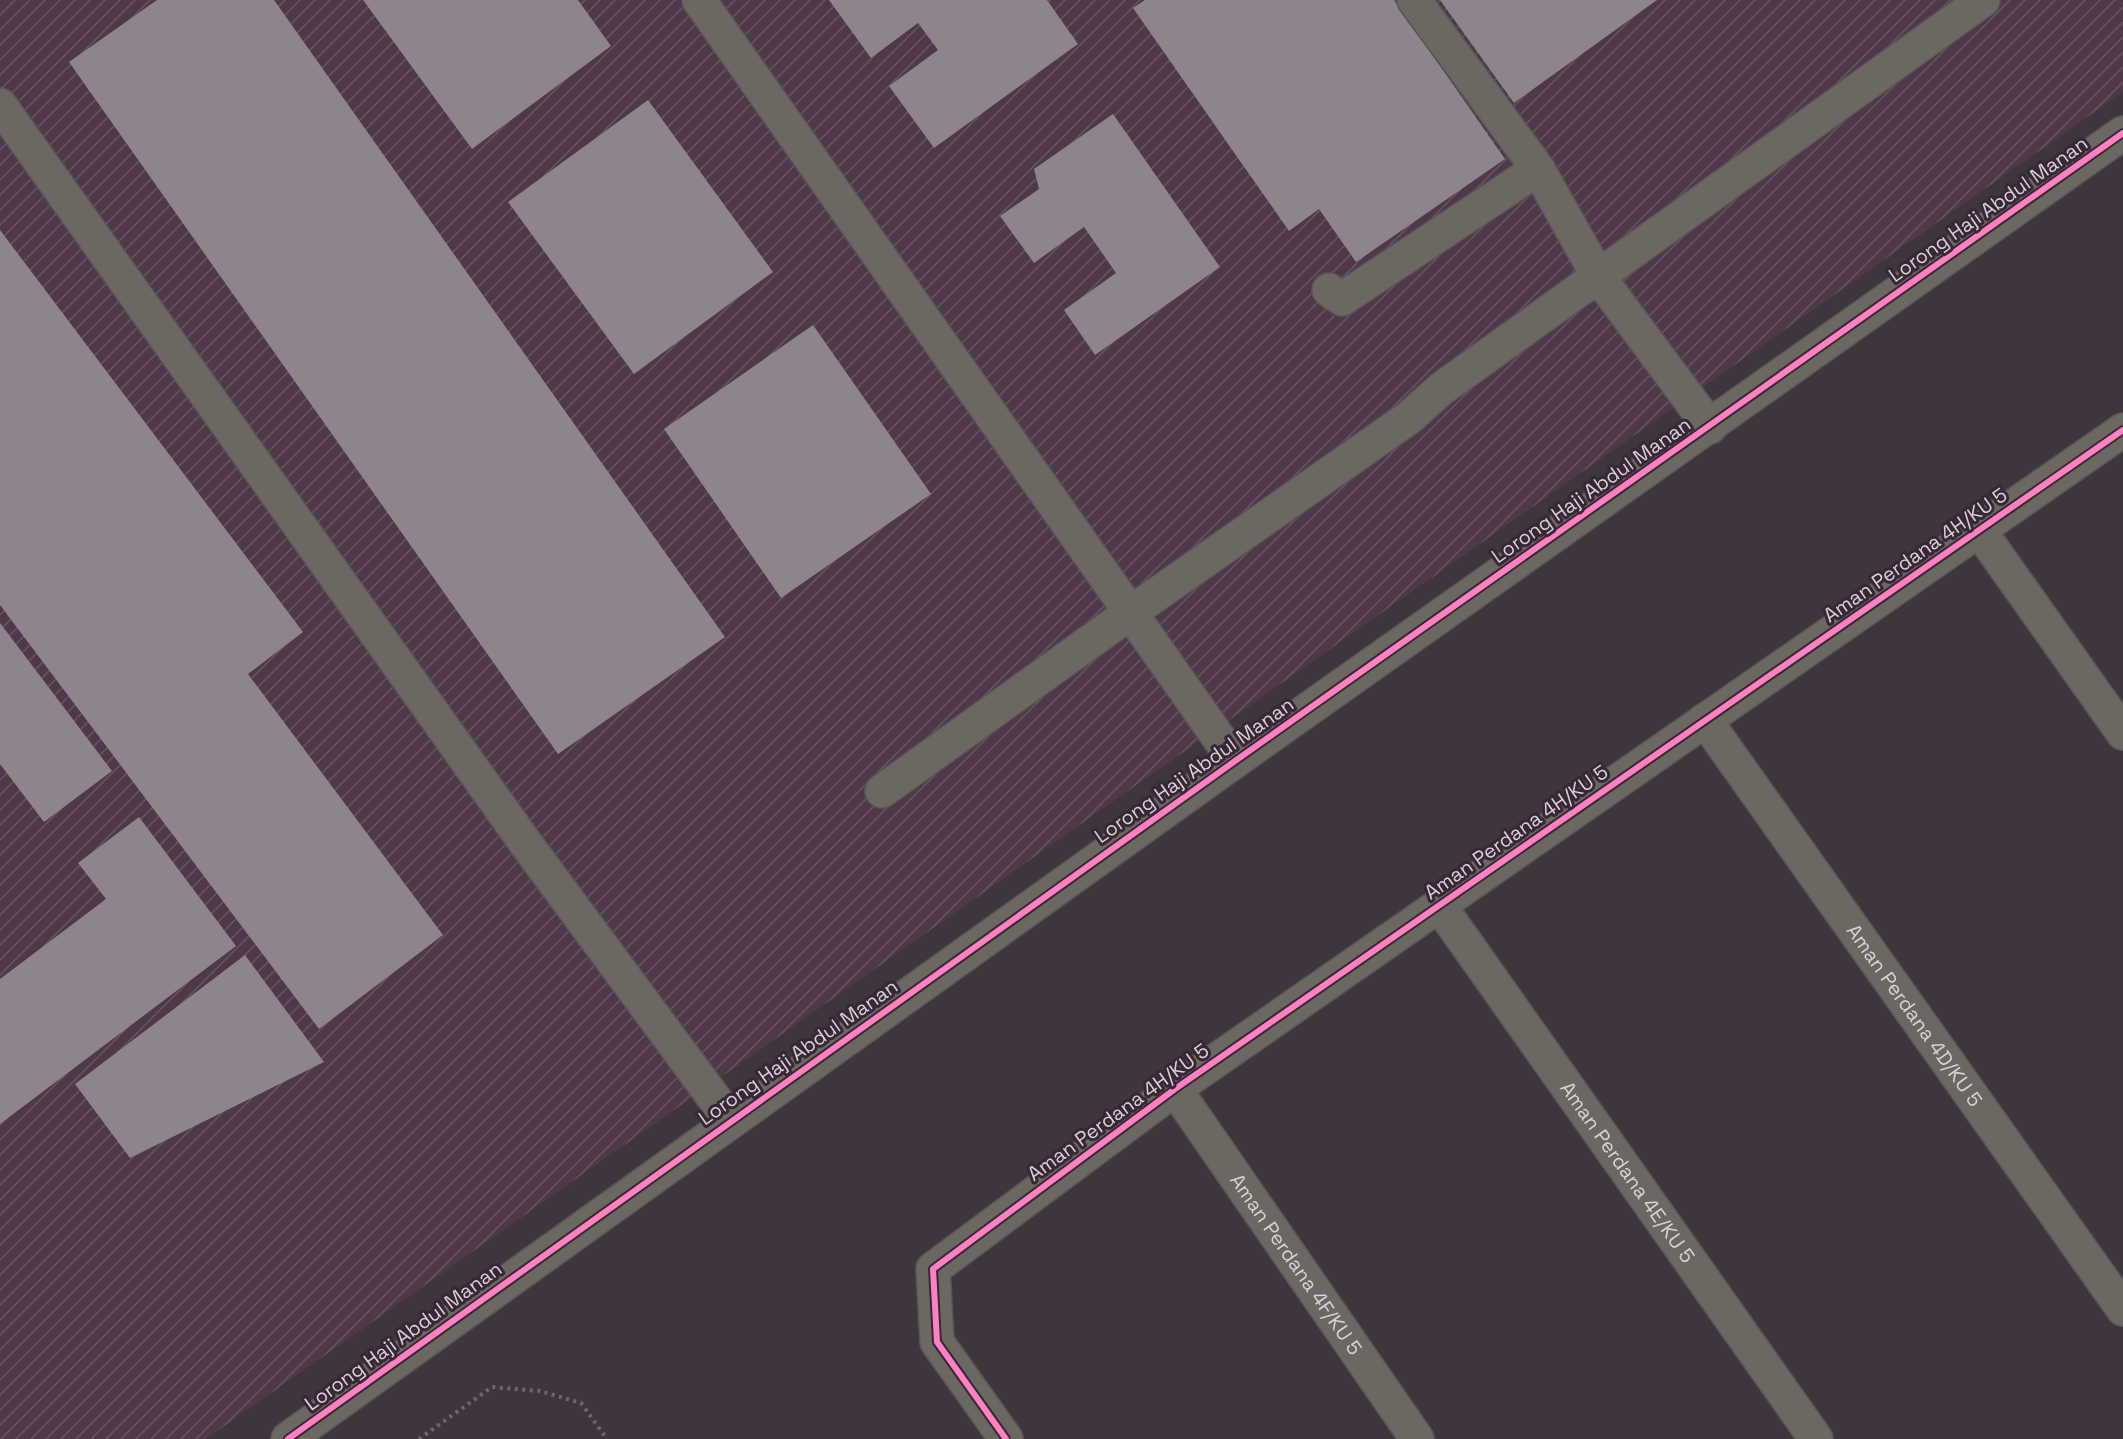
<svg xmlns="http://www.w3.org/2000/svg" width="2123" height="1439" viewBox="0 0 2123 1439" font-family="'Space Grotesk',sans-serif">
  <style>
    .industrial { fill: url(#industrial-furrows) }
    .building { fill: #8e858c }
    .lines { fill: none; stroke-linecap: round; stroke-linejoin: round }
    .minor-casing { stroke: #5a5258; stroke-width: 36 }
    .path { stroke: #6c6968; stroke-width: 4; stroke-dasharray: 3 4.5; stroke-linecap: butt }
    .minor { stroke: #6b6862; stroke-width: 33 }
    .cycleway-casing { stroke: #382736; stroke-width: 10 }
    .cycleway { stroke: #ff80c0; stroke-width: 6 }
    .labels { text-anchor: middle; stroke-width: 6; stroke-linejoin: round; paint-order: stroke }
    .street-label { font-size: 20px; fill: #dbd0d9; stroke: #382736 }
  </style>
  <defs>
    <pattern id="industrial-furrows" width="10" height="10" patternUnits="userSpaceOnUse" patternTransform="scale(1.5)"><rect width="10" height="10" fill="#4e384a"/><path d="M-1 1l2-2M0 10L10 0M9 11l2-2" fill="none" stroke="#675464"/></pattern>
  </defs>
  <rect width="100%" height="100%" fill="#3f353d"/>
  <!-- industrial -->
  <path class="industrial" d="M0 0H2123V92L206 1439H0Z"/>
  <!-- building -->
  <path class="building" d="M157 0H274L725 637 558 754 69 62Z
    M363 0H578L611 46 472 149Z
    M829 0H1047L1078 44 934 148 889 86 938 50 918 23 871 58Z
    M1145 0H1394L1505 159 1356 262 1319 209 1289 231 1133 8Z
    M1440 0H1657L1514 103Z
    M648 100 773 272 634 374 508 202Z
    M1113 114 1220 267 1095 355 1064 310 1116 273 1084 227 1034 263 1000 216 1039 189 1034 169Z
    M0 230 303 632 248 674 443 935 319 1029 0 605Z
    M813 325 931 494 781 598 664 429Z
    M0 623 112 771 44 822 0 764Z
    M139 817 236 946 0 1124V979L106 899 78 863Z
    M245 955 324 1062 130 1158 75 1084Z"/>
  <g class="lines">
    <!-- minor casing -->
    <g class="minor-casing">
      <g id="minor">
        <path d="M699 0 1235 761"/>
        <path d="M1414 0 1538 169 1598 276 1710 427"/>
        <path d="M0 105 524 841 731 1121"/>
        <path d="M1329 290 1342 299 1538 169"/>
        <path d="M1979 530 2123 733"/>
        <path id="s1" d="M1705 720 2123 1309"/>
        <path d="M882 791 1130 613 1410 417 1441 389 1983 0"/>
        <path id="s2" d="M1439 905 1816 1439"/>
        <path id="s3" d="M1175 1089 1417 1439"/>
        <path d="M288 1439 1235 761 2123 133"/>
        <path d="M1006 1439 937 1342 933 1269 1175 1089 2123 430"/>
      </g>
    </g>
    <!-- path -->
    <path class="path" d="M419 1439 492 1387 540 1391 581 1403 607 1439"/>
    <!-- minor -->
    <use href="#minor" class="minor"/>
    <!-- cycleway casing -->
    <g class="cycleway-casing">
      <path id="cycleway" d="M288 1439 1235 761 2123 133
        M1006 1439 937 1342 933 1269 1175 1089 2123 430"/>
    </g>
    <!-- cycleway -->
    <use href="#cycleway" class="cycleway"/>
  </g>
  <g class="labels">
    <!-- street labels -->
    <g class="street-label">
      <text transform="translate(1988 209) rotate(-35)" y="7">Lorong Haji Abdul Manan</text>
      <text transform="translate(1591 490) rotate(-35)" y="7">Lorong Haji Abdul Manan</text>
      <text transform="translate(1915 555) rotate(-35)" y="7">Aman Perdana 4H/KU 5</text>
      <text transform="translate(1194 770) rotate(-35)" y="7">Lorong Haji Abdul Manan</text>
      <text transform="translate(1516 832) rotate(-35)" y="7">Aman Perdana 4H/KU 5</text>
      <text dy="7" stroke="none"><textPath href="#s1" startOffset="362">Aman Perdana 4D/KU 5</textPath></text>
      <text transform="translate(798 1052) rotate(-35)" y="7">Lorong Haji Abdul Manan</text>
      <text transform="translate(1118 1112) rotate(-36)" y="7">Aman Perdana 4H/KU 5</text>
      <text dy="7" stroke="none"><textPath href="#s2" startOffset="327">Aman Perdana 4E/KU 5</textPath></text>
      <text dy="7" stroke="none"><textPath href="#s3" startOffset="213">Aman Perdana 4F/KU 5</textPath></text>
      <text transform="translate(403 1336) rotate(-36)" y="7">Lorong Haji Abdul Manan</text>
    </g>
  </g>
</svg>
